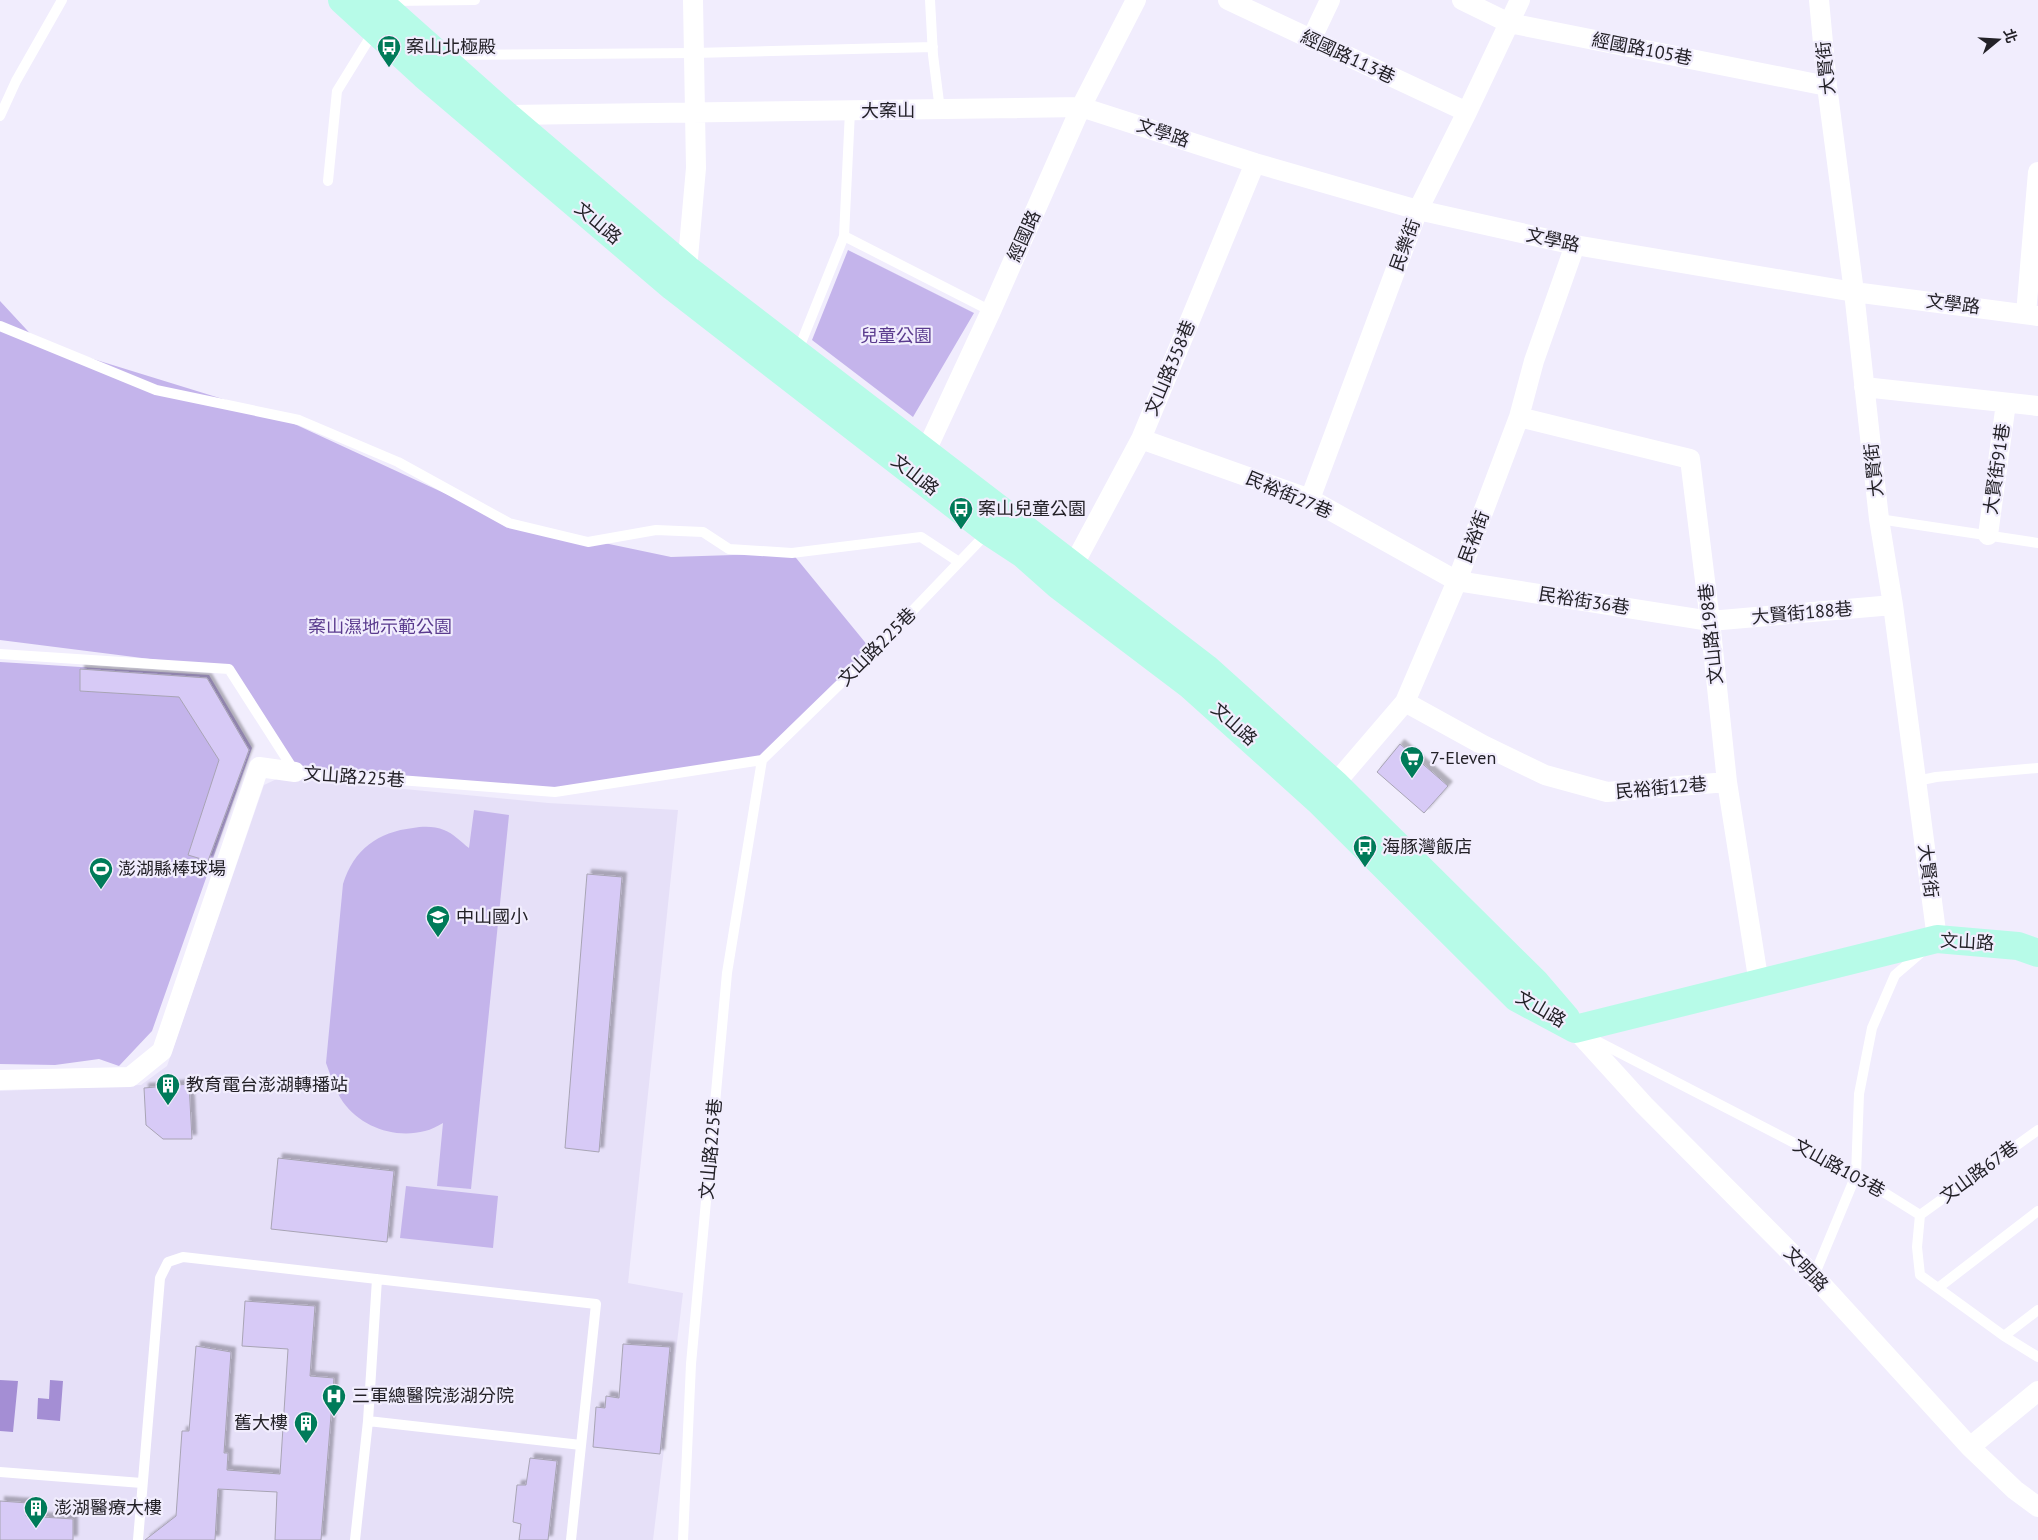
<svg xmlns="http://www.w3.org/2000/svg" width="2038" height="1540" viewBox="0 0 2038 1540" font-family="'PT Sans','Noto Sans TC',sans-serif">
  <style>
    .built { fill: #e6e0f8 }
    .green { fill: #c4b4eb }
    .water { fill: #a48ed4 }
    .building { fill: #d7caf6; stroke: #a8a4b4; filter: url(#shadow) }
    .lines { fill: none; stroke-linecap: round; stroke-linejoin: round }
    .service { stroke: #fff; stroke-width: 10 }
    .minor { stroke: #fff; stroke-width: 20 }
    .secondary { stroke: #b7fbe8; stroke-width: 28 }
    .labels { text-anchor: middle; stroke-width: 4.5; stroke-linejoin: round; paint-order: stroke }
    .poi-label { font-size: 18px; fill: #232127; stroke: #f1edfd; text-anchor: start }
    .street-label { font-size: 18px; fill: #232127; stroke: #f1edfd }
    .park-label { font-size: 18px; fill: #5a3b8e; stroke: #f1edfd }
  </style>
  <defs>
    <filter id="shadow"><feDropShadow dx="4.5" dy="-4.5" stdDeviation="1" flood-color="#0004"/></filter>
  </defs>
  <rect width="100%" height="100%" fill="#f1edfd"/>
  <!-- built -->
  <path class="built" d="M281 777 548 803 678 810 628 1283 683 1293 653 1540H0V1091L141 1085 167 1066 264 785Z"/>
  <!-- green -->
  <path class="green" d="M848 250 974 313 913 417 812 340Z
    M0 301 38 342 275 415 509 523 671 557 792 553 873 652 762 760 555 792 295 772 229 669 0 640Z
    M0 662 209 675 252 748 152 1031 119 1066 99 1059 55 1065 0 1064Z
    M474 810 509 815 471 1189 437 1186 443 1123C437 1126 431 1130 425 1131 395 1139 361 1127 343 1102 335 1090 331 1076 326 1063L343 884C354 849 378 832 413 828 423 826 435 826 444 830 453 833 461 842 469 848Z
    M406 1186 498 1196 493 1248 400 1238Z"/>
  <!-- water -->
  <path class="water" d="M0 1380 18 1381 13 1432 0 1431Z
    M50 1380 63 1381 60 1421 37 1419 38 1398 49 1399Z"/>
  <!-- building -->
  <path class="building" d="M80 669 207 678 249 750 208 861 188 855 219 760 179 697 80 691Z
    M1400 744 1448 786 1424 813 1377 772Z
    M587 874 622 877 599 1152 565 1148Z
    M189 1084 192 1139H163L146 1125 144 1088Z
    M278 1158 394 1171 387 1242 271 1229Z
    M245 1301 315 1306 310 1376 334 1378 321 1540H275L277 1492 218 1489 215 1540H145L176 1516 182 1431H189L196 1346 231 1352 224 1453H228L227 1470 280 1474 288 1349 242 1346Z
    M623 1344 670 1347 660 1454 593 1447 596 1407 605 1408 606 1396 619 1398Z
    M530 1458 557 1461 548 1540H519L521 1524 513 1522 517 1485H526Z
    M0 1501 28 1503 26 1516 73 1519V1540H0Z"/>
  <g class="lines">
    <!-- service -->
    <path class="service" d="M930 0 933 55 940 110
      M391 1 475 0
      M446 55 694 53 933 47
      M0 116 16 81 62 0
      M328 181 337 91 374 31
      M844 236 991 311
      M0 326 156 390 299 420 398 462 509 523 588 542 656 530 703 532 729 549 792 553 921 537 959 562
      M797 353 844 236 850 111
      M1879 519 2038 543
      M0 654 229 669 295 772 555 792 762 760 873 652 988 532
      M1917 781 1936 777 2038 768
      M1589 1037 1856 1175 1920 1215 1917 1247 1920 1275 2004 1336 2038 1357
      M1920 1215 2038 1130
      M1814 1276 1856 1175 1859 1094 1872 1028 1895 975 1923 951
      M1938 1288 2038 1211
      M2004 1336 2038 1310
      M368 1421 581 1445
      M0 1472 142 1483
      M138 1540 160 1278 168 1262 183 1257 596 1304 571 1540
      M355 1540 368 1421 377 1279
      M683 1540 691 1364 727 973 762 760"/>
    <!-- minor -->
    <path class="minor" d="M1228 0 1467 112
      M1462 0 1509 23 1827 86
      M1819 0 1827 86 1854 292 1879 519 1893 605 1937 939
      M1311 40 1330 0
      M506 115 1081 107 1255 163 1418 210 1575 245 1854 292 2038 316
      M687 269 696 168 693 0
      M2026 314 2038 172
      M1864 387 2038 406
      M1519 417 1690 459 1710 621 1727 782 1759 984
      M1141 439 1310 499 1457 581 1710 621 1893 605
      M918 461 925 453 991 311 1081 107 1136 0
      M1310 499 1418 210 1467 112 1520 0
      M1988 535 2006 403
      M1073 566 1141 439 1255 163
      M1405 702 1483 745 1545 775 1607 792 1727 782
      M1327 793 1405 702 1457 581 1519 417 1534 361 1575 245
      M1575 1029 1644 1105 1814 1276 1970 1447 2015 1490 2038 1507
      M0 1080 130 1077 162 1051 259 767 295 772
      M1970 1447 2038 1391"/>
    <!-- secondary -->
    <path class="secondary" d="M342 0 424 75 673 287 988 531 1023 554 1058 585 1190 685 1319 801 1517 998 1575 1029 1937 939 2018 946 2038 953
      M377 0 506 115 687 269 1206 668 1336 785 1536 983 1566 1018"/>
  </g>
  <!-- icons -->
  <defs>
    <g id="bus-pin" transform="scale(1.25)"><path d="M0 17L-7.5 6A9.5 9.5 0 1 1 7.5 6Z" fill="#007b59" stroke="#f1edfd"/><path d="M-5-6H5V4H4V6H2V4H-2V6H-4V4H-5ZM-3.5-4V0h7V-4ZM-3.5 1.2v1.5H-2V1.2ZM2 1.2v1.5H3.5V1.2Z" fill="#fff"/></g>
    <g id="supermarket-pin" transform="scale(1.25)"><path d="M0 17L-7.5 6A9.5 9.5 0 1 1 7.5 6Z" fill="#007b59" stroke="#f1edfd"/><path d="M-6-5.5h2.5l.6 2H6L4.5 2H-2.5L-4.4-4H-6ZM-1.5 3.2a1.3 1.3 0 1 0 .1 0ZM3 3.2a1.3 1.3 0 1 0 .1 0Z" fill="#fff"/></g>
    <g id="stadium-pin" transform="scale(1.25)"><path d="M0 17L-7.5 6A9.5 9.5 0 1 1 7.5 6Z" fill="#007b59" stroke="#f1edfd"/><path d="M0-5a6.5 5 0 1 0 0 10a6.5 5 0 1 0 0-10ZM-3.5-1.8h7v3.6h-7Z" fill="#fff"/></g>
    <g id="school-pin" transform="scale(1.25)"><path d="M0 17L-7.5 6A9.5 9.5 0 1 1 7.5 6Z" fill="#007b59" stroke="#f1edfd"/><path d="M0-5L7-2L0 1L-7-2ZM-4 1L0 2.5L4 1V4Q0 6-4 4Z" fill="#fff"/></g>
    <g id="building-pin" transform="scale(1.25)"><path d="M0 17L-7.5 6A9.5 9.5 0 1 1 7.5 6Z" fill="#007b59" stroke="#f1edfd"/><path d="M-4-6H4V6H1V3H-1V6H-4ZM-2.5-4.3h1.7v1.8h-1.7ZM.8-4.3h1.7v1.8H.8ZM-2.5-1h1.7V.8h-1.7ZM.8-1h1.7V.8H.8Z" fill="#fff"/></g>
    <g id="hospital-pin" transform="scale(1.25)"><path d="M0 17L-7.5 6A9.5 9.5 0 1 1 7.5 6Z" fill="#007b59" stroke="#f1edfd"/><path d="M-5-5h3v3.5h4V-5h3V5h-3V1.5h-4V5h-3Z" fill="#fff"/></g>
  </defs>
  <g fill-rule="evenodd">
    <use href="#bus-pin" x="389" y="47"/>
    <use href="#bus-pin" x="961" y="509"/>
    <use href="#supermarket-pin" x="1412" y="758"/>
    <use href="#bus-pin" x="1365" y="847"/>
    <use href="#stadium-pin" x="101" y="869"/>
    <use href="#school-pin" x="438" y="917"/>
    <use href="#building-pin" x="168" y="1085"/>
    <use href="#hospital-pin" x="334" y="1396"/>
    <use href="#building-pin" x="306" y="1423"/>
    <use href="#building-pin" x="36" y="1508"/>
  </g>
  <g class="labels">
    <!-- poi labels -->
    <g class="poi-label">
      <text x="406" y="53">案山北極殿</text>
      <text x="978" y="515">案山兒童公園</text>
      <text x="1430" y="764">7-Eleven</text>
      <text x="1382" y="853">海豚灣飯店</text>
      <text x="118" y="875">澎湖縣棒球場</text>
      <text x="456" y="923">中山國小</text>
      <text x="186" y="1091">教育電台澎湖轉播站</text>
      <text x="352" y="1402">三軍總醫院澎湖分院</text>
      <text x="288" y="1429" text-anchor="end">舊大樓</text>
      <text x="54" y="1514">澎湖醫療大樓</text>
    </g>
    <!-- street labels -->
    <g class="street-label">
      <text transform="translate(1642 49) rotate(11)" y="6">經國路105巷</text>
      <text transform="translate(1348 57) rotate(25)" y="6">經國路113巷</text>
      <text transform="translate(1826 68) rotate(-96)" y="6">大賢街</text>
      <text x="888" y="117">大案山</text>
      <text transform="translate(1163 133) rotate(18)" y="6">文學路</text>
      <text transform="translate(598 223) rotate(40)" y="6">文山路</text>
      <text transform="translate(1024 236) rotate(-66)" y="6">經國路</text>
      <text transform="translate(1553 240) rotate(12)" y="6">文學路</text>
      <text transform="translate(1405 245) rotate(-70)" y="6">民樂街</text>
      <text transform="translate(1953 304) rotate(7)" y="6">文學路</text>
      <text transform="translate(1170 368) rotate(-67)" y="6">文山路358巷</text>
      <text transform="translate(1997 469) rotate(-82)" y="6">大賢街91巷</text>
      <text transform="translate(1874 470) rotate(-96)" y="6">大賢街</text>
      <text transform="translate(915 475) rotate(38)" y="6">文山路</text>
      <text transform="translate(1289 495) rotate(23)" y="6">民裕街27巷</text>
      <text transform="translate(1474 537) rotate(-69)" y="6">民裕街</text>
      <text transform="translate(1584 601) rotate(9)" y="6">民裕街36巷</text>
      <text transform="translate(1802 613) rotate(-5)" y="6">大賢街188巷</text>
      <text transform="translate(1711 634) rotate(-96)" y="6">文山路198巷</text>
      <text transform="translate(877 647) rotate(-45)" y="6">文山路225巷</text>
      <text transform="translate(1234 724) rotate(42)" y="6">文山路</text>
      <text transform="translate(354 777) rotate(4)" y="6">文山路225巷</text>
      <text transform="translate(1661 788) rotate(-5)" y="6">民裕街12巷</text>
      <text transform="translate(1928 871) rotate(83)" y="6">大賢街</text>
      <text transform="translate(1967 942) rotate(3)" y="6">文山路</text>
      <text transform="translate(1541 1009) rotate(30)" y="6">文山路</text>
      <text transform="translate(711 1149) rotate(-85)" y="6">文山路225巷</text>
      <text transform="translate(1839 1168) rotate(29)" y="6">文山路103巷</text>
      <text transform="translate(1979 1172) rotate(-36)" y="6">文山路67巷</text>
      <text transform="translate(1806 1269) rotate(46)" y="6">文明路</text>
    </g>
    <!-- park labels -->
    <g class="park-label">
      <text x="896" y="342">兒童公園</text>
      <text x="380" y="633">案山濕地示範公園</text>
    </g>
  </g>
  <!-- north arrow -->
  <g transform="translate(1998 40) rotate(72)" stroke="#f1edfd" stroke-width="4" paint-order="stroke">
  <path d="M0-4L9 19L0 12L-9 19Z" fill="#232127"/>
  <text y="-8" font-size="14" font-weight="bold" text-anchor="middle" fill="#232127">北</text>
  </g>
</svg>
